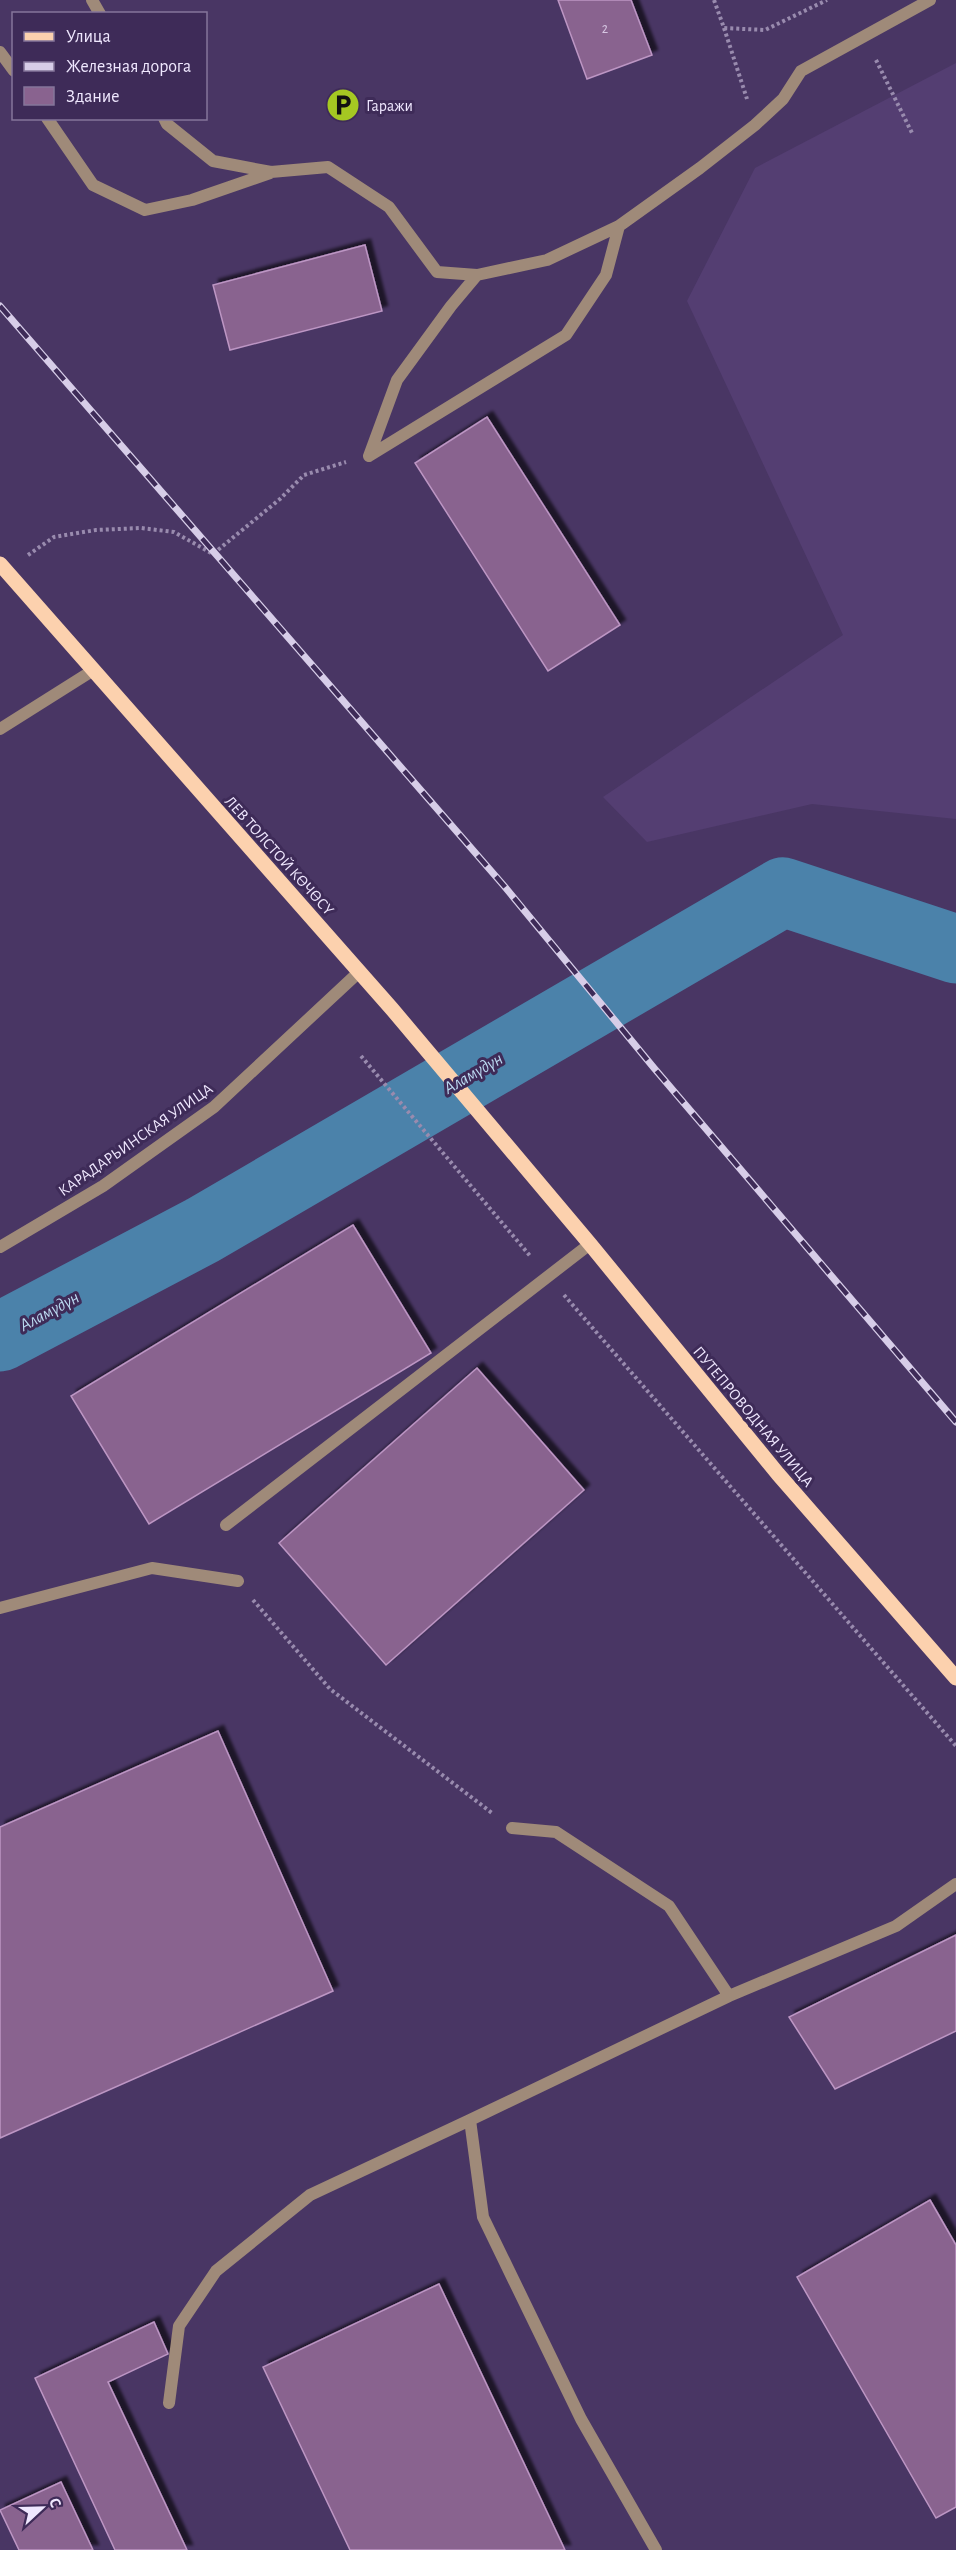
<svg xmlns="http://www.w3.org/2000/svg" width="956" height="2550" viewBox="0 0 956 2550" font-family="'Alegreya Sans',sans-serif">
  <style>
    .built { fill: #543e72 }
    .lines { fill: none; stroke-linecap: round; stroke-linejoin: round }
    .river { stroke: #4b82aa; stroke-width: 69 }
    .building { fill: #89638f; stroke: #bd96c4; stroke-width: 1.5; filter: url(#shadow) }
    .path { stroke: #998bae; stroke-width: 4; stroke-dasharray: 3 3; stroke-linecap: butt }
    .service { stroke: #9f8a79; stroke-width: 12 }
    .minor { stroke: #9f8a79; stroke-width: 12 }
    .tertiary { stroke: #9f8a79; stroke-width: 12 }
    .primary { stroke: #fcd1ae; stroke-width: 15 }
    .rail-casing { stroke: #d7cde8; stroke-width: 7 }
    .rail { stroke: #3e2b58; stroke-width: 4.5; stroke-dasharray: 14; stroke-linecap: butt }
    .labels { text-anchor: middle; stroke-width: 6; stroke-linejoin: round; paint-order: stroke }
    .number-label { font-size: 14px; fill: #d6c6e2 }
    .poi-label { font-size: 16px; fill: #efe7fe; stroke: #3e2b58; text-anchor: start }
    .street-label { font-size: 16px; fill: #efe7fe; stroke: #3e2b58 }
    .water-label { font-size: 18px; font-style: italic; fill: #bcdbf2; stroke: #3e2b58 }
  </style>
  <defs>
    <filter id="shadow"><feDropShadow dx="5.5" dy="-5.5" stdDeviation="1.5" flood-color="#0009"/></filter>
  </defs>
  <rect width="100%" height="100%" fill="#493664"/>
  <!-- built -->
  <path class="built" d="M956 63V819L812 804 647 842 603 797 843 635 687 301 755 168Z"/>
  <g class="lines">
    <!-- river -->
    <path class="river" d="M0 1337 203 1230 783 892 956 949"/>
  </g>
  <!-- building -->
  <path class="building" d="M558 0H631L652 55 587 79Z
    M365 245 382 311 230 350 213 285Z
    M487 417 620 625 548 671 415 463Z
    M353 1225 431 1353 149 1524 71 1396Z
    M477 1368 584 1490 386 1665 279 1543Z
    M218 1731 333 1991 0 2138V1827Z
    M956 1935V2031L835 2089 789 2017Z
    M930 2200 956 2245V2507L936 2518 797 2277Z
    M439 2284 565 2550H350L263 2367Z
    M154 2322 168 2354 108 2382 187 2550H115L35 2378Z
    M61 2482 93 2550H19L0 2510Z"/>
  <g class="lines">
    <!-- path -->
    <path class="path" d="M714 0 724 28 765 30 827 0
      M724 28 747 99
      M876 60 912 133
      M28 555 54 537 96 530 141 528 174 532 213 554 280 499 304 475 346 462
      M361 1056 531 1257
      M564 1295 956 1746
      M253 1600 330 1689 492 1813"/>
    <!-- service -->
    <path class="service" d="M0 729 92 671
      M226 1525 590 1244
      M0 1608 152 1568 238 1581
      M512 1828 556 1832 669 1906 729 1996
      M169 2403 179 2326 216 2271 310 2195 470 2120
      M656 2550 581 2419 483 2217 470 2120 729 1996 896 1926 956 1884"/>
    <!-- minor -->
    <path class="minor" d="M92 0 100 14
      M0 52 14 71
      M47 118 93 185 145 210 192 200 270 173
      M164 118 167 124 213 161 271 172 328 167 389 207 437 272 477 275 547 260 619 226 700 168 755 125 783 99 801 71 930 0
      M369 456 566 335 606 275 619 226
      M369 456 397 380 451 306 477 275"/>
    <!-- tertiary -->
    <path class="tertiary" d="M0 1247 103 1186 214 1107 359 972"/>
    <!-- primary -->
    <path class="primary" d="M0 564 392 1009 590 1244 778 1474 956 1678"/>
    <!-- rail casing -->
    <g class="rail-casing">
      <path id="rail" d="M0 306 505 887 654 1068 956 1422"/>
    </g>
    <!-- rail -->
    <use href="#rail" class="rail"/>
  </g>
  <!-- icons -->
  <defs>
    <g id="parking-disc" transform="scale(1.725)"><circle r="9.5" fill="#a5c822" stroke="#3e2b58"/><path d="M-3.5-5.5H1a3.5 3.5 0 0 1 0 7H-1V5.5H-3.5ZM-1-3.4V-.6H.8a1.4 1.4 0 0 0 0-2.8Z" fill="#111"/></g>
  </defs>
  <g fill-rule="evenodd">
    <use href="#parking-disc" x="343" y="105"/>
  </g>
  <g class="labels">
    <!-- number labels -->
    <g class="number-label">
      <text x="605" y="33">2</text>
    </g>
    <!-- poi labels -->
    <g class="poi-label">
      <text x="366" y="111">Гаражи</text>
    </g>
    <!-- street labels -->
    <g class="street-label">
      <text transform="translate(280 855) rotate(48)" y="6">ЛЕВ ТОЛСТОЙ КӨЧӨСҮ</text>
      <text transform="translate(135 1139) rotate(-35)" y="6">КАРАДАРЬИНСКАЯ УЛИЦА</text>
      <text transform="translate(754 1416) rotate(50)" y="6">ПУТЕПРОВОДНАЯ УЛИЦА</text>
    </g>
    <!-- water labels -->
    <g class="water-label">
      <text transform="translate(473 1073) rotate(-30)" y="6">Аламүдүн</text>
      <text transform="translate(49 1311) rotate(-28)" y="6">Аламүдүн</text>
    </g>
  </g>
  <!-- legend -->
  <rect x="12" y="12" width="195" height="108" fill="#3e2b58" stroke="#85769a" stroke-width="1.5"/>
  <rect x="24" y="32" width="30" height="9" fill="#fcd1ae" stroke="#85769a" stroke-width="1.5"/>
  <text x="66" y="42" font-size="18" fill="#efe7fe">Улица</text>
  <rect x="24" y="62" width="30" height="9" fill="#d7cde8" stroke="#85769a" stroke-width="1.5"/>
  <text x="66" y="72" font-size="18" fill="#efe7fe">Железная дорога</text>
  <rect x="24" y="87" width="30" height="18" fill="#89638f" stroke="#85769a" stroke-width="1.5"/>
  <text x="66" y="102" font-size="18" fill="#efe7fe">Здание</text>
  <!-- north arrow -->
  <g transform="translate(42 2508) rotate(68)" stroke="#3e2b58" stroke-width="4.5" paint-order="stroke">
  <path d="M0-4.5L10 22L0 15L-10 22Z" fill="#efe7fe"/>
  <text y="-9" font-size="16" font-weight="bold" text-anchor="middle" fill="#efe7fe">С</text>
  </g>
</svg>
